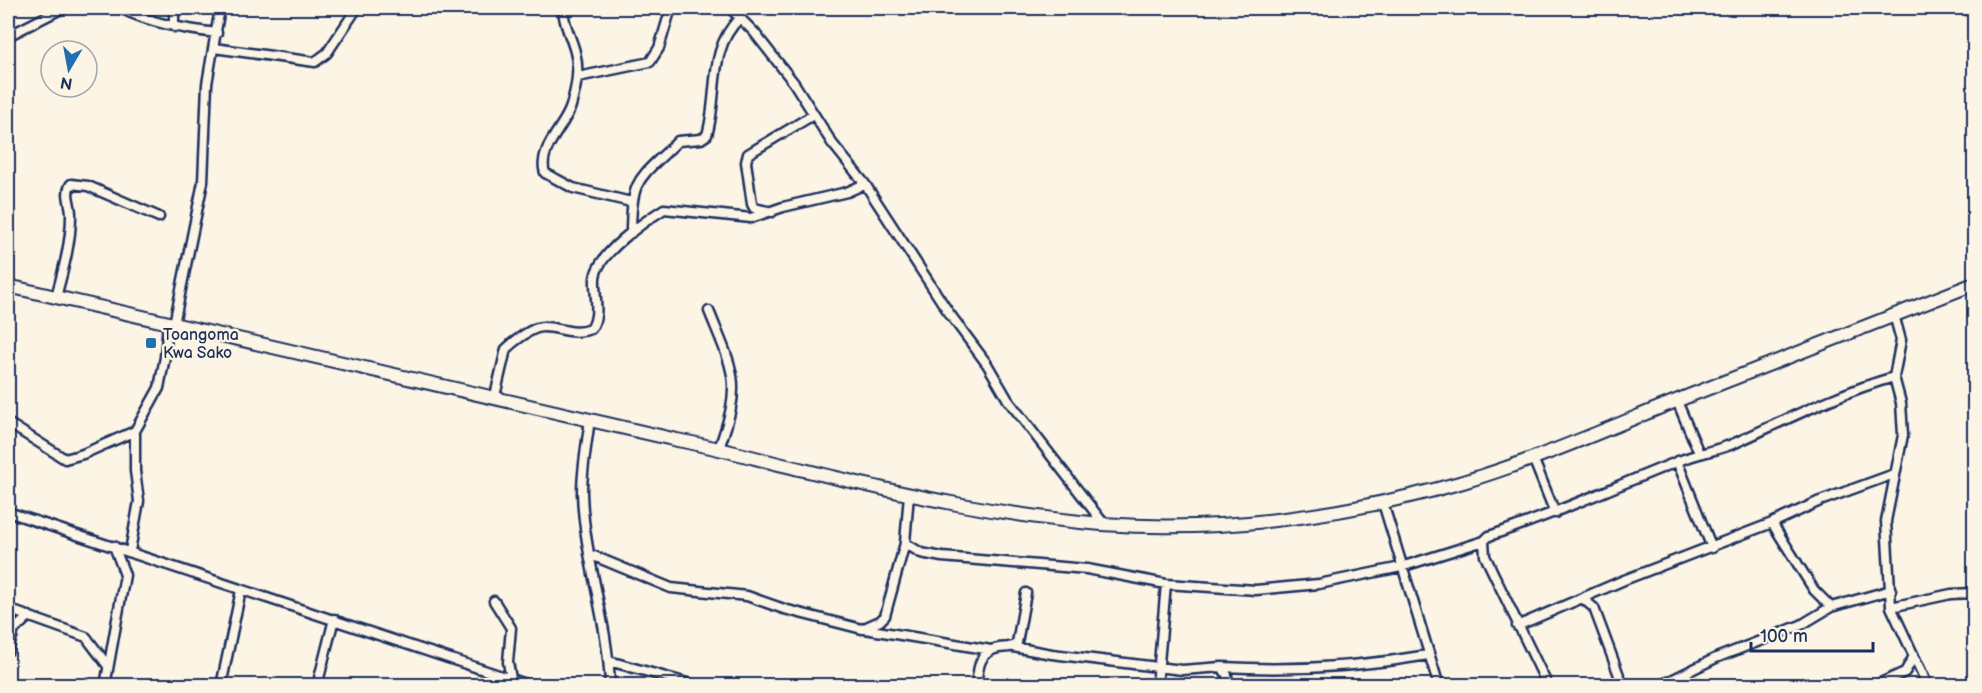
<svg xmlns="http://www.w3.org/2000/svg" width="1982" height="693" viewBox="0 0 1982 693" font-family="'Balsamiq Sans',sans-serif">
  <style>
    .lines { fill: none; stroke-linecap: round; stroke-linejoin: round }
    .street-casing { stroke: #1b2f5e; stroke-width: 13 }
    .secondary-casing { stroke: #1b2f5e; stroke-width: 16 }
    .street { stroke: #fcf5e5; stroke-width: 8 }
    .secondary { stroke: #fcf5e5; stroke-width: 12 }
    .poi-dot { fill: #1f6fb2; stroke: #fcf5e5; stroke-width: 2 }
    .labels { text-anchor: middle; stroke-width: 5; stroke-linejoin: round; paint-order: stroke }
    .poi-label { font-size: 16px; fill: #1b2f5e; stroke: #fcf5e5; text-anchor: start }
  </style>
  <rect width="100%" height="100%" fill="#fcf5e5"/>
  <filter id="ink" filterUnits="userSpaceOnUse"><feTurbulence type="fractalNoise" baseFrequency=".0167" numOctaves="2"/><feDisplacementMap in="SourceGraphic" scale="12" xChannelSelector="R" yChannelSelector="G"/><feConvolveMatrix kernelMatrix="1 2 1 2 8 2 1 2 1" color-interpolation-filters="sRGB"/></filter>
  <g filter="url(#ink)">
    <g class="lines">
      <!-- street casing -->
      <g class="street-casing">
        <path id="street" d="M120 8C150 23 183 29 217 33
          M174 8V27
          M563 8C563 24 571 36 575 52 580 70 576 88 571 106 565 127 537 149 545 173L573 188 631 202
          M730 8 754 32 794 83 832 143 865 184 949 313 987 364 1008 400 1104 524
          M1967 8 1974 16
          M8 36 63 8
          M214 48 315 62 327 53 357 8
          M578 77 650 62 659 48 671 8
          M772 212 754 208 752 204 746 162 748 154 813 115
          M631 233C631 176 640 179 678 141L701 139 707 135C719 96 707 49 740 18
          M56 297C63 271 71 243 71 216 72 205 64 194 71 184L88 186 159 217
          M709 311C734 373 743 382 719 448
          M1894 315 1901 340 1894 377 1901 403 1903 435 1886 521 1891 607 1928 686
          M174 324 203 182 207 84 220 8
          M495 396 506 349C513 342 532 327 543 327 560 327 573 336 591 329 601 315 594 294 595 278 597 254 645 221 664 209L751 218 783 207 847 192 865 184
          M1677 401 1699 453
          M590 419C587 443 582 468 582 493 584 558 608 620 610 686
          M8 423 65 459 83 454 135 431
          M1533 458 1555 513
          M1677 461 1712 548
          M1383 503 1439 686
          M8 512 532 686
          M1772 523 1814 590 1831 607
          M905 543 921 553 942 557 1087 569 1166 584 1256 590 1319 584 1401 567 1484 541
          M130 551 139 501 135 471V431L159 388 165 357 168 323
          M589 554 671 588 747 596 784 609 862 629 880 621 885 616 905 543 909 494
          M1582 598 1594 608 1623 686
          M494 601 511 628 508 662 511 679
          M1891 607 1951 594 1974 593
          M8 609 86 637 108 666
          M1517 626 1624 580 1772 523 1820 501 1894 474
          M865 629 991 650
          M1013 647 1052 654 1182 670 1222 667 1227 675 1228 686
          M8 651 14 630 29 616
          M609 661 698 686
          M1222 667C1292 671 1360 667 1428 655
          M105 686 125 575 114 546
          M221 686 241 590
          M317 686 334 619
          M976 686C978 668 979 651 999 648 1006 647 1012 648 1017 643L1026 593
          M1157 686 1166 584
          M1548 686 1485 556 1484 541 1489 536C1554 515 1615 486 1679 461 1697 453 1717 451 1735 443 1788 419 1838 393 1894 377
          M1659 686 1716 658 1801 625 1831 607 1891 590
          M1874 686 1905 672 1913 658"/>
      </g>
      <!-- secondary casing -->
      <g class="secondary-casing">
        <path id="secondary" d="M8 286 677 440C721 448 764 461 808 471 905 495 1003 516 1102 524 1224 533 1345 516 1463 482 1540 459 1615 425 1691 395 1785 358 1880 321 1974 284"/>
      </g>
      <!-- street -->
      <use href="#street" class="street"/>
      <!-- secondary -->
      <use href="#secondary" class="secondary"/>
    </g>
  </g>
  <!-- markers -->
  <rect class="poi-dot" x="145" y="337" width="12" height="12" rx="3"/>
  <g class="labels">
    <!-- poi labels -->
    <g class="poi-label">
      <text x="163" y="340">Toangoma<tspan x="163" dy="18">Kwa Sako</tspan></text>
    </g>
  </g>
  <!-- margin -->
  <rect width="1982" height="693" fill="none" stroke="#fcf5e5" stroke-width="30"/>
  <rect x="15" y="15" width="1952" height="663" fill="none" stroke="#1b2f5e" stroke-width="2" filter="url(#ink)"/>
  <!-- north arrow -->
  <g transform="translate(69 69) rotate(190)"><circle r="28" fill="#fcf5e5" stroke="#a2a6af" stroke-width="1.5"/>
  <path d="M0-4.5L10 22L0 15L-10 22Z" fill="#1f6fb2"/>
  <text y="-9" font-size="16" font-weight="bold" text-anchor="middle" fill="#1b2f5e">N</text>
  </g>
  <!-- scale -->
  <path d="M1751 642v9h122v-9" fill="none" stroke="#1b2f5e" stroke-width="3"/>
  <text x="1760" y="642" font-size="18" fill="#1b2f5e" stroke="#fcf5e5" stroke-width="4.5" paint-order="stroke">100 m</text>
</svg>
